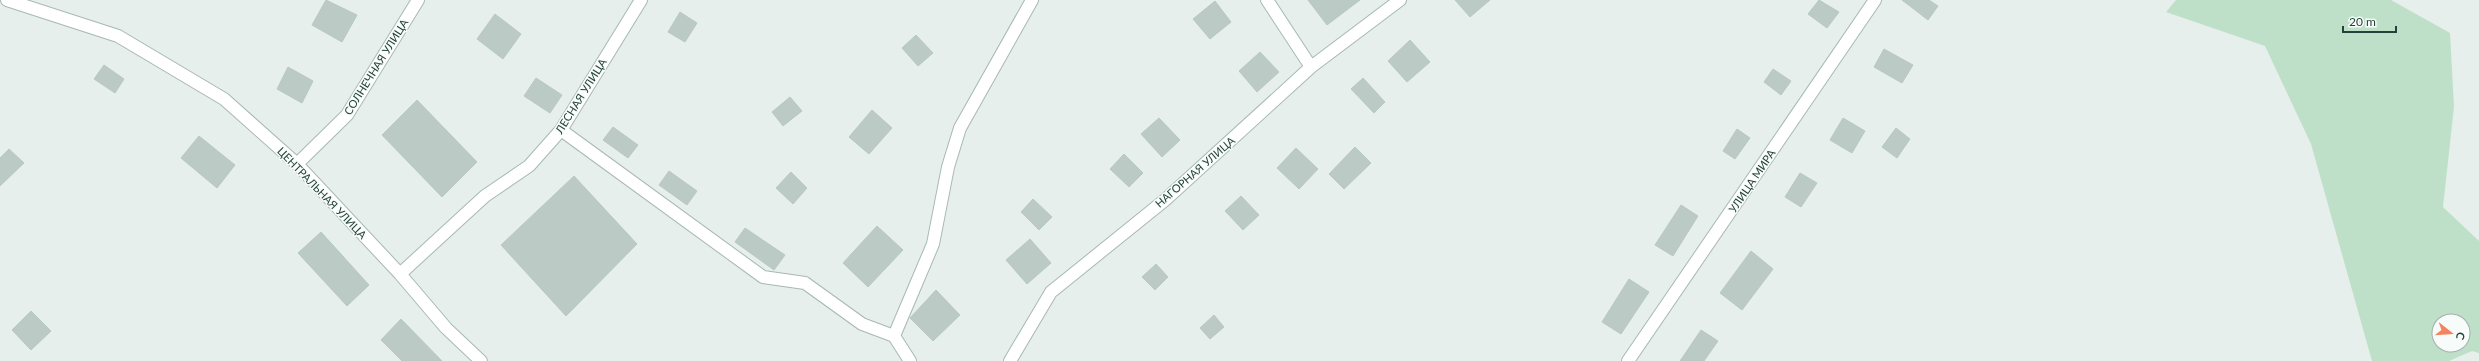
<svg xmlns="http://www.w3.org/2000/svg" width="2479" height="361" viewBox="0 0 2479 361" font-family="Lato,sans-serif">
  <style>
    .green { fill: #bfe0c8; fill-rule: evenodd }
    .building { fill: #bbcac4; stroke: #b8c9c2 }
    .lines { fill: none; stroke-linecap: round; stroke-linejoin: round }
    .minor-casing { stroke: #a8b8b2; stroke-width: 14 }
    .minor { stroke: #fff; stroke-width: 12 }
    .labels { text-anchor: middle; stroke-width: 3; stroke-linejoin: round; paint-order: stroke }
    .street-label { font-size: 11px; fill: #24423a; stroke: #f7fbf9 }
  </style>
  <rect width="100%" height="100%" fill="#e6efeb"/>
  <!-- green -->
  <path class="green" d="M2176 0H2391L2450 33 2454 107 2443 207 2479 241V353L2472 351 2449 361H2372L2311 144 2265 46 2166 12ZM2439 321H2463V345H2439Z"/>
  <!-- building -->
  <path class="building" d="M326 0 357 15 342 42 312 25Z
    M1308 0H1360L1327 25Z
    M1455 0H1490L1470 17Z
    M1819 0 1839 12 1827 28 1808 14Z
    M1902 0H1929L1938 6 1928 20Z
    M1215 1 1231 22 1210 39 1193 19Z
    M680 12 697 23 685 42 668 32Z
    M495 14 521 34 503 59 477 39Z
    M916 35 933 53 918 66 902 48Z
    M1410 40 1430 62 1407 82 1388 61Z
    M1884 49 1913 65 1902 83 1874 67Z
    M1260 52 1279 72 1257 92 1239 71Z
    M104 65 124 79 115 93 94 79Z
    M288 67 313 81 302 103 277 89Z
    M1773 69 1791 81 1781 95 1764 82Z
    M536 78 562 95 550 113 524 96Z
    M1363 78 1385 102 1374 113 1351 89Z
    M790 97 802 111 783 126 772 112Z
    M417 100 477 162 442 197 382 135Z
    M872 110 892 128 869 154 849 137Z
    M1159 118 1180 140 1162 157 1141 134Z
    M1843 118 1865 131 1852 153 1830 140Z
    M613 127 638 145 628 158 603 140Z
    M1896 128 1910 139 1897 158 1882 147Z
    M1737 129 1750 138 1735 159 1723 151Z
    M199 136 235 165 217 188 181 158Z
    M1355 147 1371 163 1344 189 1329 174Z
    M1296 148 1318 169 1299 189 1277 168Z
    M9 149 24 163 0 186V158Z
    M1124 154 1143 173 1129 187 1110 169Z
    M669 171 697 191 687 205 659 185Z
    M791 172 807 188 793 204 776 188Z
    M1800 173 1817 183 1801 207 1785 197Z
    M574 176 637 244 566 316 501 245Z
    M1241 196 1259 215 1243 230 1225 211Z
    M1033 199 1052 217 1039 230 1021 212Z
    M1681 205 1698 216 1673 256 1655 245Z
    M877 226 903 250 868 287 843 263Z
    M745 228 785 255 774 270 735 242Z
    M321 232 369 285 347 306 298 253Z
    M1030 239 1051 263 1027 284 1006 260Z
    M1751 251 1773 269 1742 310 1720 293Z
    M1156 264 1168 277 1155 290 1142 277Z
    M1629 279 1649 292 1621 334 1602 322Z
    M936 290 960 315 933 341 910 318Z
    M31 311 51 331 31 350 12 330Z
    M1214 315 1224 327 1210 339 1200 328Z
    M401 319 442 361H402L381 340Z
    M1701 330 1718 341 1704 361H1680Z"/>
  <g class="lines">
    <!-- minor casing -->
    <g class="minor-casing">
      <path id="minor" d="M7 0 118 36 224 99 297 164 400 274 446 328 481 361
        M1267 0 1311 67
        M561 130 763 277 805 283 862 324 894 336
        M297 164 347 115 418 0
        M400 274 485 196 529 166 561 130 641 0
        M910 361 894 336 933 244 948 167 960 128 1032 0
        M1010 361 1051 292 1165 200 1311 67 1400 0
        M1628 361 1875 0"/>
    </g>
    <!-- minor -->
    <use href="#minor" class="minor"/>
  </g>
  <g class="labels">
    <!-- street labels -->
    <g class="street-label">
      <text transform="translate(376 67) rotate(-58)" y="4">СОЛНЕЧНАЯ УЛИЦА</text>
      <text transform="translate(581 96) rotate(-58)" y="4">ЛЕСНАЯ УЛИЦА</text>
      <text transform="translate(1195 172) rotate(-41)" y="4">НАГОРНАЯ УЛИЦА</text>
      <text transform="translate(1752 181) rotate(-56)" y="4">УЛИЦА МИРА</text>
      <text transform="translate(322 193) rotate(46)" y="4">ЦЕНТРАЛЬНАЯ УЛИЦА</text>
    </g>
  </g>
  <!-- north arrow -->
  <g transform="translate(2451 333) rotate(107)"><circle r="19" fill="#f7fbf9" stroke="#a3b1ad"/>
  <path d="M0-3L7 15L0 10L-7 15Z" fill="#f4845f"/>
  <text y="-6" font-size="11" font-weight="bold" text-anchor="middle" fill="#24423a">С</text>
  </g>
  <!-- scale -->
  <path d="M2343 26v6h53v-6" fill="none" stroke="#24423a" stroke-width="2"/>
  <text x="2349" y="26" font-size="12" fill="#24423a" stroke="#f7fbf9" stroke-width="3" paint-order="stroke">20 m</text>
</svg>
